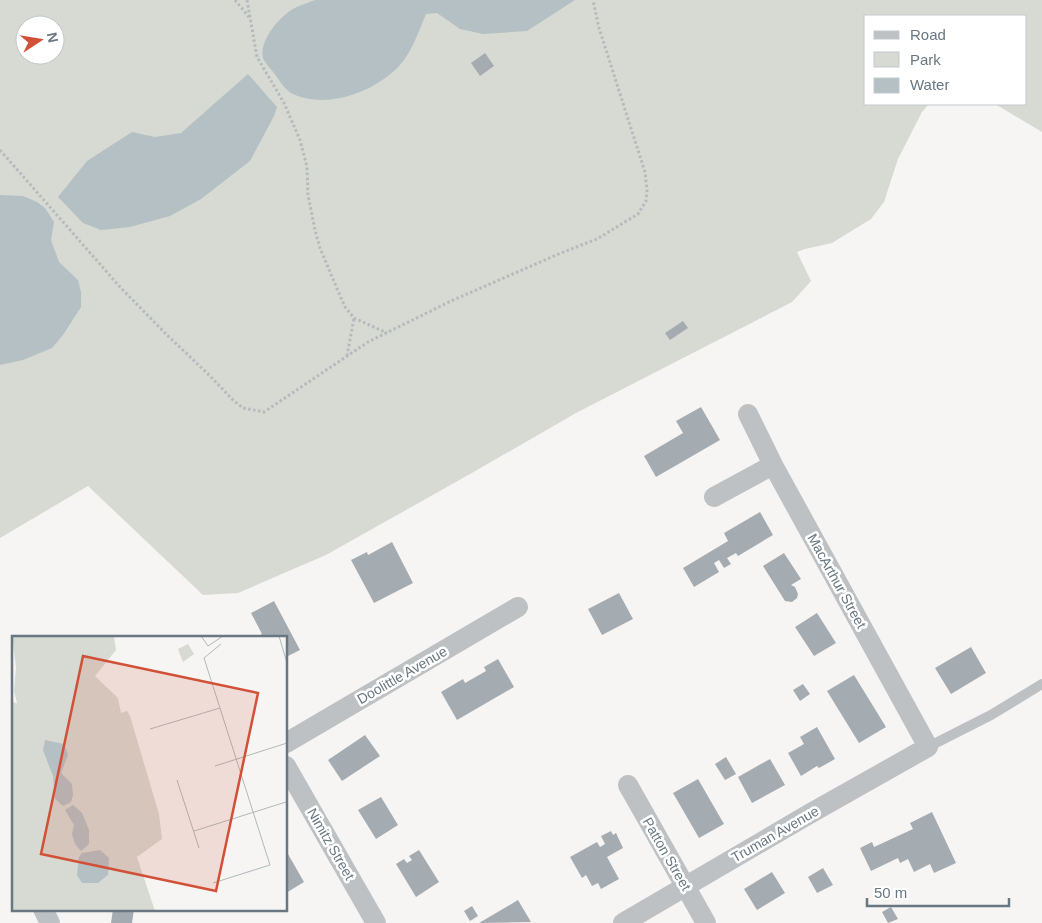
<svg xmlns="http://www.w3.org/2000/svg" width="1042" height="923" viewBox="0 0 1042 923" font-family="Arial,sans-serif">
  <style>
    .green { fill: #d6dad2; fill-rule: evenodd }
    .water { fill: #b4c0c3 }
    .building { fill: #a5acb1 }
    .lines { fill: none; stroke-linecap: round; stroke-linejoin: round }
    .path { stroke: #b7babc; stroke-width: 3; stroke-dasharray: 2.5 2.5; stroke-linecap: butt }
    .service { stroke: #bdc1c4; stroke-width: 10 }
    .minor { stroke: #bdc1c4; stroke-width: 20 }
    .labels { text-anchor: middle; stroke-width: 5; stroke-linejoin: round; paint-order: stroke }
    .street-label { font-size: 14px; fill: #687781; stroke: #fff }
    .inset-road { fill: none; stroke: #b0b8bb; stroke-width: 1 }
    .view { fill: #d15037; fill-opacity: 0.15; stroke: #d15037; stroke-width: 2.5 }
    .inset-edge { fill: none; stroke: #687781; stroke-width: 2.5 }
  </style>
  <rect width="100%" height="100%" fill="#f6f5f3"/>
  <!-- green -->
  <path class="green" d="M0 0H1042V132L995 104H1026V16H866V104H929L922 112 898 159 884 202 871 219 832 243 805 249 797 252 811 281 792 302 576 413 470 474 326 555 238 593 203 595 88 486 0 538ZM25 25H55V55H25Z"/>
  <!-- water -->
  <path class="water" d="M315 0H575L527 31 483 34 460 29 437 13 426 14C419 30 412 52 400 65 376 91 330 109 295 95 286 92 280 81 274 73 271 69 265 63 263 58 259 41 279 17 293 9 300 5 308 3 315 0Z
    M248 74 277 107 274 116 250 161 201 199 170 216 130 227 101 230 83 223 58 197 87 161 132 132 155 137 181 133Z
    M0 195 23 196 37 202 45 208 54 222 51 240 59 262 78 280 81 292V307L63 335 52 348 23 360 0 365Z"/>
  <!-- building -->
  <path class="building" d="M485 53 494 66 480 76 471 63Z
    M683 321 688 328 670 340 665 333Z
    M701 407 720 440 656 477 644 456 683 433 676 421Z
    M760 512 773 535 738 556 736 553 727 558 731 564 724 568 719 560 714 563 719 572 694 587 683 568 728 541 724 533Z
    M392 542 413 583 374 603 351 560 367 552 368 555Z
    M784 553 801 579 791 585 795 587 798 594 797 598 792 602 785 601 763 566Z
    M619 593 633 619 602 635 588 609Z
    M274 601 300 650 286 657V637H257L262 634 251 613Z
    M817 613 836 643 814 656 795 627Z
    M971 647 986 673 951 694 935 668Z
    M498 659 514 687 457 720 441 692 463 679 465 683 486 671 484 667Z
    M854 675 886 727 859 743 827 691Z
    M803 684 810 694 800 701 793 690Z
    M817 727 835 759 819 768 817 766 801 776 788 753 804 744 800 737Z
    M365 735 380 756 342 781 328 760Z
    M726 757 736 774 725 780 715 764Z
    M770 759 785 785 752 803 738 777Z
    M698 779 724 824 699 838 673 793Z
    M381 797 398 825 376 839 358 810Z
    M932 812 956 863 934 873 930 864 914 872 908 859 900 863 898 858 871 871 860 848 872 842 874 847 913 829 910 823Z
    M611 831 613 835 616 833 623 848 607 857 619 879 601 889 598 883 592 886 586 875 582 878 570 857 597 842 600 847 605 844 601 836Z
    M419 850 439 882 416 897 396 864 404 859 407 863 412 860 409 856Z
    M288 854 304 882 286 893V855Z
    M823 868 833 885 817 893 808 877Z
    M772 872 785 893 757 910 744 889Z
    M518 900 531 922 479 923Z
    M472 906 478 916 470 921 464 911Z
    M891 907 898 919 888 923 882 912Z
    M113 909H134L132 923H111Z"/>
  <g class="lines">
    <!-- path -->
    <path class="path" d="M235 0 249 17
      M247 0 257 57 284 103 300 140 307 167 308 195 315 230 320 248 338 291 345 307 354 318 387 333
      M0 150 120 287 166 334 208 374 234 401 243 408 264 412 368 342 451 301 561 253 597 239 638 214 646 201 647 190 645 172 599 28 593 0
      M347 356 354 318"/>
    <!-- service -->
    <path class="service" d="M928 747 991 715 1042 684"/>
    <!-- minor -->
    <path class="minor" d="M714 497 773 465
      M286 743 518 607
      M286 766 376 923
      M628 785 706 923
      M43 909 50 923
      M623 923 811 813 928 747 773 465 748 414"/>
  </g>
  <g class="labels">
    <!-- street labels -->
    <g class="street-label">
      <text transform="translate(837 581) rotate(61)" y="5">MacArthur Street</text>
      <text transform="translate(402 675) rotate(-30)" y="5">Doolittle Avenue</text>
      <text transform="translate(775 834) rotate(-30)" y="5">Truman Avenue</text>
      <text transform="translate(331 844) rotate(60)" y="5">Nimitz Street</text>
      <text transform="translate(667 854) rotate(60)" y="5">Patton Street</text>
    </g>
  </g>
  <!-- overview -->
  <g transform="translate(12 636)">
    <rect width="275" height="275" fill="#f6f5f3"/>
    <path d="M0 0H102L104 14 83 40 106 62 109 77 115 75 118 80 147 178 150 203 125 221 143 275H0V66L5 67 2 55 4 31ZM176 8 182 18 171 26 166 13Z" fill="#d6dad2"/>
    <path d="M33 104 52 108 56 119 49 137 60 148 61 159 59 166 51 170 43 163 41 140 31 114ZM61 169 70 177 77 194V208L69 215 63 208 60 198 62 189 53 174ZM88 214 97 222 96 239 86 247H70L65 239 67 221 70 217Z" fill="#b4c0c3"/>
    <path class="inset-road" d="M189 0 196 10 211 0M267 0 275 27M138 93 208 72M203 130 275 107M165 144 187 212M182 195 274 166M201 247 258 229 192 22 209 8"/>
    <path class="view" d="M71 20 246 57 204 255 29 218Z"/>
    <rect width="275" height="275" class="inset-edge"/>
  </g>
  <!-- legend -->
  <rect x="864" y="15" width="162" height="90" fill="#ffffff" stroke="#c3c9cd"/>
  <rect x="874" y="31" width="25" height="8" fill="#bdc1c4" stroke="#c3c9cd"/>
  <text x="910" y="40" font-size="15" fill="#687781">Road</text>
  <rect x="874" y="52" width="25" height="15" fill="#d6dad2" stroke="#c3c9cd"/>
  <text x="910" y="65" font-size="15" fill="#687781">Park</text>
  <rect x="874" y="78" width="25" height="15" fill="#b4c0c3" stroke="#c3c9cd"/>
  <text x="910" y="90" font-size="15" fill="#687781">Water</text>
  <!-- north arrow -->
  <g transform="translate(40 40) rotate(78)"><circle r="24" fill="#ffffff" stroke="#c3c9cd"/>
  <path d="M0-4L9 19L0 12L-9 19Z" fill="#d15037"/>
  <text y="-8" font-size="14" font-weight="bold" text-anchor="middle" fill="#687781">N</text>
  </g>
  <!-- scale -->
  <path d="M867 898v8h142v-8" fill="none" stroke="#687781" stroke-width="2.5"/>
  <text x="874" y="898" font-size="15" fill="#687781" stroke="#ffffff" stroke-width="4" paint-order="stroke">50 m</text>
</svg>
